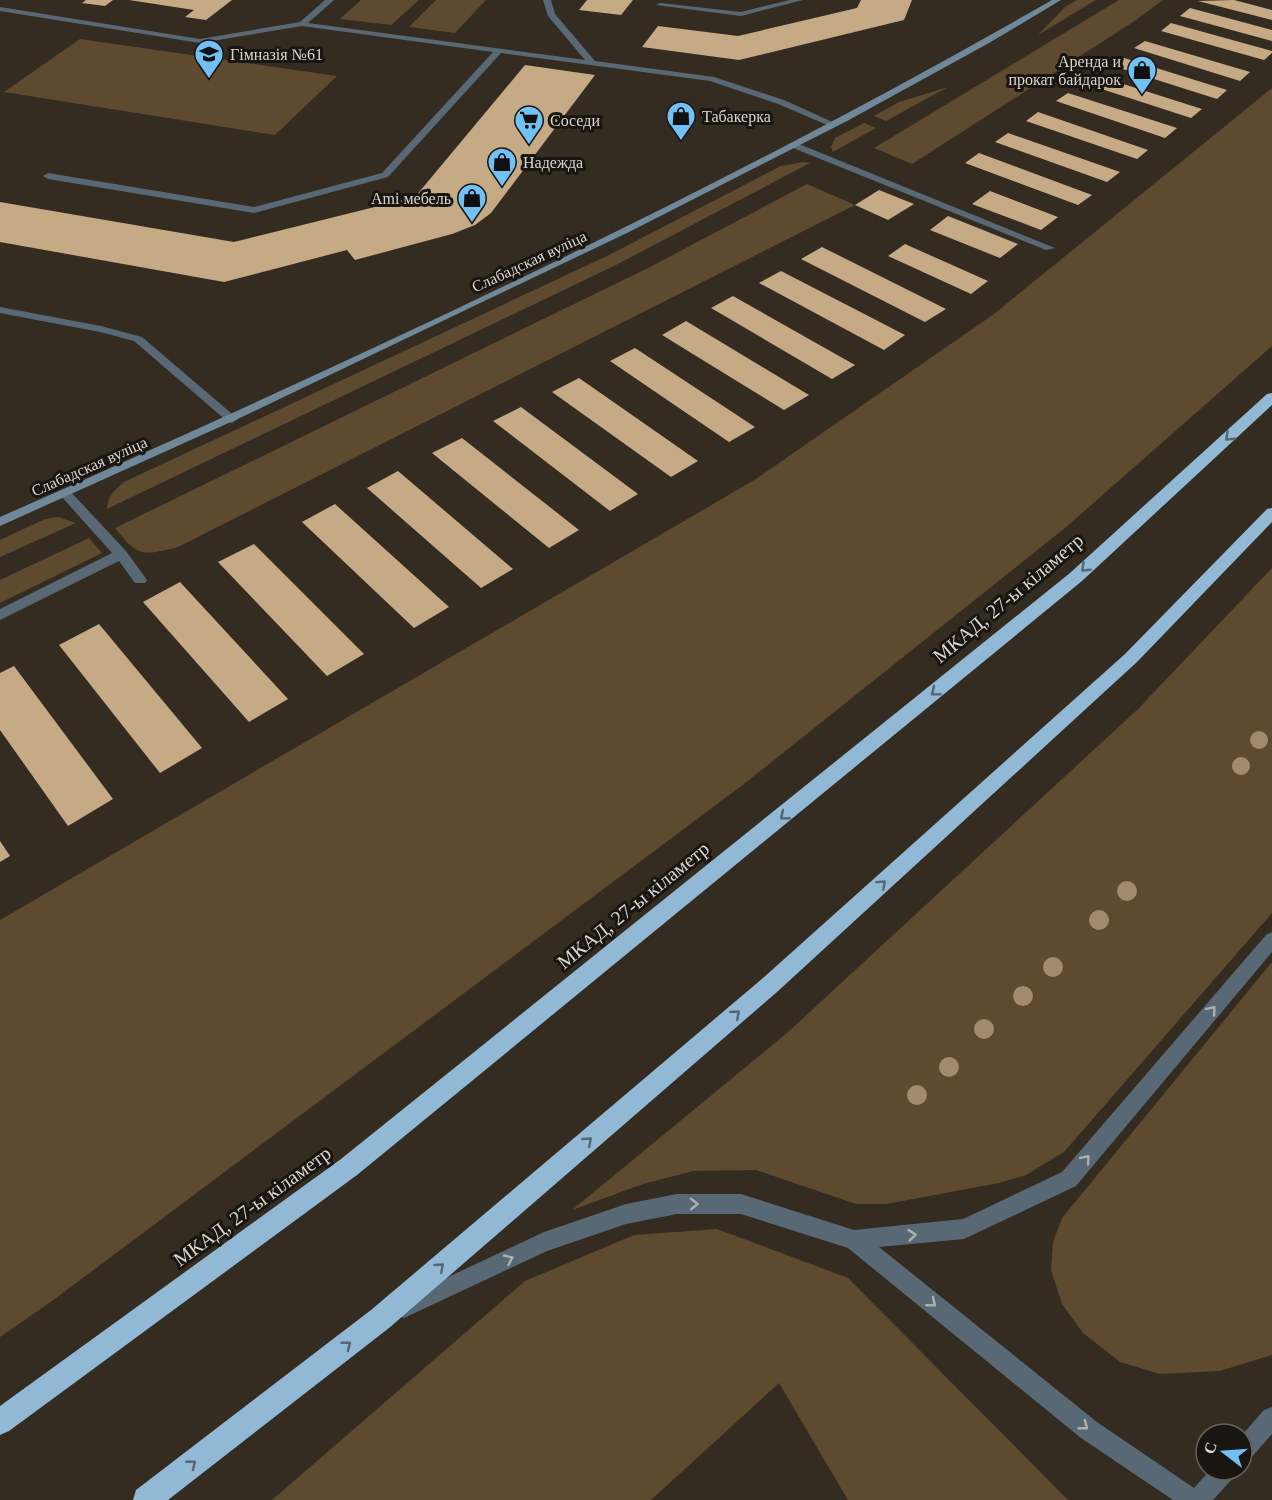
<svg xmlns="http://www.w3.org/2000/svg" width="1272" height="1500" viewBox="0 0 1272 1500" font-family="'Times New Roman',serif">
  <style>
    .green { fill: #5e4a2e }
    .building { fill: #c6aa86 }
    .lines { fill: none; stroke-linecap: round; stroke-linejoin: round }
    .lane { fill: #586874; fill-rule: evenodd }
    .secondary { fill: #6f899b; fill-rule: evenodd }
    .highway { fill: #91b9d5; fill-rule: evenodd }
    .tree { fill: #a28b6d }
    .oneway { stroke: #556772 }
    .oneway2 { stroke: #adb0af }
    .labels { text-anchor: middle; stroke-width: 6; stroke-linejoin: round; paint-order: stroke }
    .far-poi-label { font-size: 16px; fill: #dbd6cf; stroke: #191510; text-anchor: start }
    .far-street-label { font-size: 16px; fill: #dbd6cf; stroke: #191510 }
    .street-label { font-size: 20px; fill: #dbd6cf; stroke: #191510 }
  </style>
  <rect width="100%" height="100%" fill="#342c21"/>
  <!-- green -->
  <path class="green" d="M361 0H419L391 25 340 19Z
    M436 0H486L455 33 409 27Z
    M1077 0H1096L1038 35 1065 7Z
    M1119 0H1163L1133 22 912 164 874 148Z
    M80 39 337 76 275 135 4 92Z
    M948 87 886 121 874 116 899 102Z
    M1272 88V346L1065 528 744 784 52 1301 0 1337V920L756 479 994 314Z
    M864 123 876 128 833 152 831 147 835 138Z
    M804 162 810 163 616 265 107 509C107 497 115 489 124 482L607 256 781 166Z
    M807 184 855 205 178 547C142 556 138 557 115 528L650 267Z
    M58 517 76 523 0 557V540L45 519Z
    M89 538 102 553 0 603V580Z
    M1272 568V913L1064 1152 1026 1175 999 1183 886 1204H856L756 1170 693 1171 643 1184 572 1210 787 1033 1138 709Z
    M1272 962V1355L1220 1371 1160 1374 1120 1362 1083 1333 1062 1304 1051 1270 1053 1242 1062 1218Z
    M717 1229 848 1278 1068 1500H848L779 1383 651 1500H272L525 1281 634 1235Z"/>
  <!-- building -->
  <path class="building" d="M86 0H113L105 6 82 3Z
    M129 0H232L206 20 185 17 194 10Z
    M587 0H633L621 15 579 10Z
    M861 0H912L904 20 739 60 642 47 658 26 738 36 857 8Z
    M1234 0 1272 10V20L1198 1Z
    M1190 8 1272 30V41L1180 16Z
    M1171 23 1272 51V53L1264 60 1161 31Z
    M1145 41 1250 72 1240 81 1134 48Z
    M1121 57 1227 90 1217 99 1110 65Z
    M525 65 595 75 491 213 475 225 452 234 355 260 347 250 224 282 0 242V202L234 242 415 197Z
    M1095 75 1202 109 1191 118 1083 83Z
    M1068 93 1177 128 1165 138 1056 101Z
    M1038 112 1148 150 1137 159 1026 121Z
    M1008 133 1120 172 1107 182 995 142Z
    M979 153 1092 195 1078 205 965 163Z
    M879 190 914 204 888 220 855 205Z
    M990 191 1058 217 1041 230 972 204Z
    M948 216 1018 244 1000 258 930 230Z
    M905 244 988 281 971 294 888 256Z
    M822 247 946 309 925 322 801 259Z
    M781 271 905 335 884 350 759 283Z
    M733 296 855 365 832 379 711 308Z
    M686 321 809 395 784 410 662 335Z
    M635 348 755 427 729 442 610 361Z
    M579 378 698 461 671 477 552 392Z
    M521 407 638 494 610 511 493 421Z
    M462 438 579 530 549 548 432 453Z
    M398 471 513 569 481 588 367 488Z
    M335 504 449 607 414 628 302 522Z
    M254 544 364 654 327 676 218 562Z
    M180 582 288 699 249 722 143 602Z
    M99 624 202 748 160 773 59 645Z
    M14 666 113 799 68 826 0 730V673Z
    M0 841 10 856 0 862Z"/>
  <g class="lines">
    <!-- lane -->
    <path class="lane" d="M325 0H334L308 23 585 60 548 16 543 0H551L555 14 595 61 714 77 784 100 839 125 832 127 778 104 710 81 501 53 388 177 254 213 48 179 43 176 48 173 254 207 382 173 493 52 302 26 200 43 0 11V7L200 39 300 22Z
      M790 0H803L741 16 656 5 660 3 741 12Z
      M793 144H799L1055 248 1046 250 793 148Z
      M0 307 101 326 142 337 238 419 232 423 228 422 134 341 100 332 0 313Z
      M65 489 69 490 126 551 147 580 145 583H135L119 561 0 620V609L112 553 61 496 59 493 61 490Z
      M1272 932V952L1076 1186 964 1239 879 1247 1097 1422 1194 1488 1210 1470H1236L1233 1478 1213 1500H1173L1081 1438 848 1248 741 1214H677L626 1224 547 1251 404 1318 397 1315 394 1308 397 1301 544 1232 626 1204 677 1194H741L854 1230 963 1219 1062 1172 1266 935Z
      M1272 1407V1434L1250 1459 1242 1462V1435L1264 1410Z"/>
    <!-- secondary -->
    <path class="secondary" d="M1052 0H1061L989 43 847 121 629 232 244 416 0 526V517C357 359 713 195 1052 0Z"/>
    <!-- highway -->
    <path class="highway" d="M1272 393V405L1082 581 357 1175 9 1431 0 1435V1406L341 1159 1070 573 1267 394Z
      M1272 508V522L1137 662 777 992 389 1328 168 1500H133L136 1490 371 1310 763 978 1125 654 1267 509Z"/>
  </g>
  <!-- trees -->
  <g class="tree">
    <circle cx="1259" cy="740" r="9"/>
    <circle cx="1241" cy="766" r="9"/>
    <circle cx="1127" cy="891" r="10"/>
    <circle cx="1099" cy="920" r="10"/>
    <circle cx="1053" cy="967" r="10"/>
    <circle cx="1023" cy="996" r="10"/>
    <circle cx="984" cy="1029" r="10"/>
    <circle cx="949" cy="1067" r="10"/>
    <circle cx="917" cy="1095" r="10"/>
  </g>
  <!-- one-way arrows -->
  <defs><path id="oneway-chevron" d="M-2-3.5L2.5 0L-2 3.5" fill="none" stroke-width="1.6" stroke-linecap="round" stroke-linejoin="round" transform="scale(1.5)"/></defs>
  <g class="oneway">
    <use href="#oneway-chevron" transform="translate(1229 437) rotate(137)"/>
    <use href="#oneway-chevron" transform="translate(1085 568) rotate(137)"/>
    <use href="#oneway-chevron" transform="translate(935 692) rotate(141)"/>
    <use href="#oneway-chevron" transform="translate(784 816) rotate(141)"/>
    <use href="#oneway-chevron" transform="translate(882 884) rotate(-42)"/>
    <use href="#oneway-chevron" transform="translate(736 1014) rotate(-41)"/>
    <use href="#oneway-chevron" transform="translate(588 1141) rotate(-41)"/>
    <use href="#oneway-chevron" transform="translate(440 1267) rotate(-41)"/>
    <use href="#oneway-chevron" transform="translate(347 1345) rotate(-38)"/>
    <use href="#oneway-chevron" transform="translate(192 1464) rotate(-38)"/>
  </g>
  <g class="oneway2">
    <use href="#oneway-chevron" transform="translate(1212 1010) rotate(-50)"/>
    <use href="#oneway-chevron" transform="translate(1086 1159) rotate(-50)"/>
    <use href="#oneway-chevron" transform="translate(694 1204) rotate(-1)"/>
    <use href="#oneway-chevron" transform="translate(912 1235) rotate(-6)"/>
    <use href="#oneway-chevron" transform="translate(509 1259) rotate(-25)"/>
    <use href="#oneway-chevron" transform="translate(932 1303) rotate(39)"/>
    <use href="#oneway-chevron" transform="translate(1084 1426) rotate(38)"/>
  </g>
  <!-- icons -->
  <defs>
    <g id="school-pin" transform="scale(1.5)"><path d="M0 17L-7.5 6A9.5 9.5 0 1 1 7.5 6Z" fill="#72c1f5" stroke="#191510"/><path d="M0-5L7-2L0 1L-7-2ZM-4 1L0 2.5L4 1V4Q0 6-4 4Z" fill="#111"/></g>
    <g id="shop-pin" transform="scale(1.5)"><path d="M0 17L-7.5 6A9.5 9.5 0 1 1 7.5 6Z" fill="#72c1f5" stroke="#191510"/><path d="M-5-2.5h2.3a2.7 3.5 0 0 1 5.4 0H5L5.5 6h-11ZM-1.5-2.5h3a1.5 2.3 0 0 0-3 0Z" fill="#111"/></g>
    <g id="supermarket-pin" transform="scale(1.5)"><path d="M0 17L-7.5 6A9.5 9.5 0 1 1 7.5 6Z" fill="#72c1f5" stroke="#191510"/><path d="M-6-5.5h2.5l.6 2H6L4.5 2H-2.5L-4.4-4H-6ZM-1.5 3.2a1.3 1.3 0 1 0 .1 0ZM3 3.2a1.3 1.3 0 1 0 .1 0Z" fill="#111"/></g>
  </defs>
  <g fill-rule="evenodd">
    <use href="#school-pin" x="209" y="54"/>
    <use href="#shop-pin" x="1142" y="70"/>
    <use href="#shop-pin" x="681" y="116"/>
    <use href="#supermarket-pin" x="529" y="120"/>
    <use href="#shop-pin" x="502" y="162"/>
    <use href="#shop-pin" x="472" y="198"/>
  </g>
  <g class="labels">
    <!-- far-poi labels -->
    <g class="far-poi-label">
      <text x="230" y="60">Гімназія №61</text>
      <text x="1121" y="67" text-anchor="end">Аренда и<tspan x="1121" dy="18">прокат байдарок</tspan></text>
      <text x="702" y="122">Табакерка</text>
      <text x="550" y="126">Соседи</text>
      <text x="523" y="168">Надежда</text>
      <text x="451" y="204" text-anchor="end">Ami мебель</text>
    </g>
    <!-- far-street labels -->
    <g class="far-street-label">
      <text transform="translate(529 261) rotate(-25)" y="6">Слабадская вуліца</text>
      <text transform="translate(89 466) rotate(-24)" y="6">Слабадская вуліца</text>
    </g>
    <!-- street labels -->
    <g class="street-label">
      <text transform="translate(1008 598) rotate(-40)" y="7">МКАД, 27-ы кіламетр</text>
      <text transform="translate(633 905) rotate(-39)" y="7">МКАД, 27-ы кіламетр</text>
      <text transform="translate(252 1206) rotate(-36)" y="7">МКАД, 27-ы кіламетр</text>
    </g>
  </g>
  <!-- north arrow -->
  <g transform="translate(1224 1452) rotate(287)"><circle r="28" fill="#191510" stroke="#67625c" stroke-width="1.5"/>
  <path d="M0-4.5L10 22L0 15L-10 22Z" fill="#72c1f5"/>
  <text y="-9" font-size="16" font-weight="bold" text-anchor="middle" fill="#dbd6cf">С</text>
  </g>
</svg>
